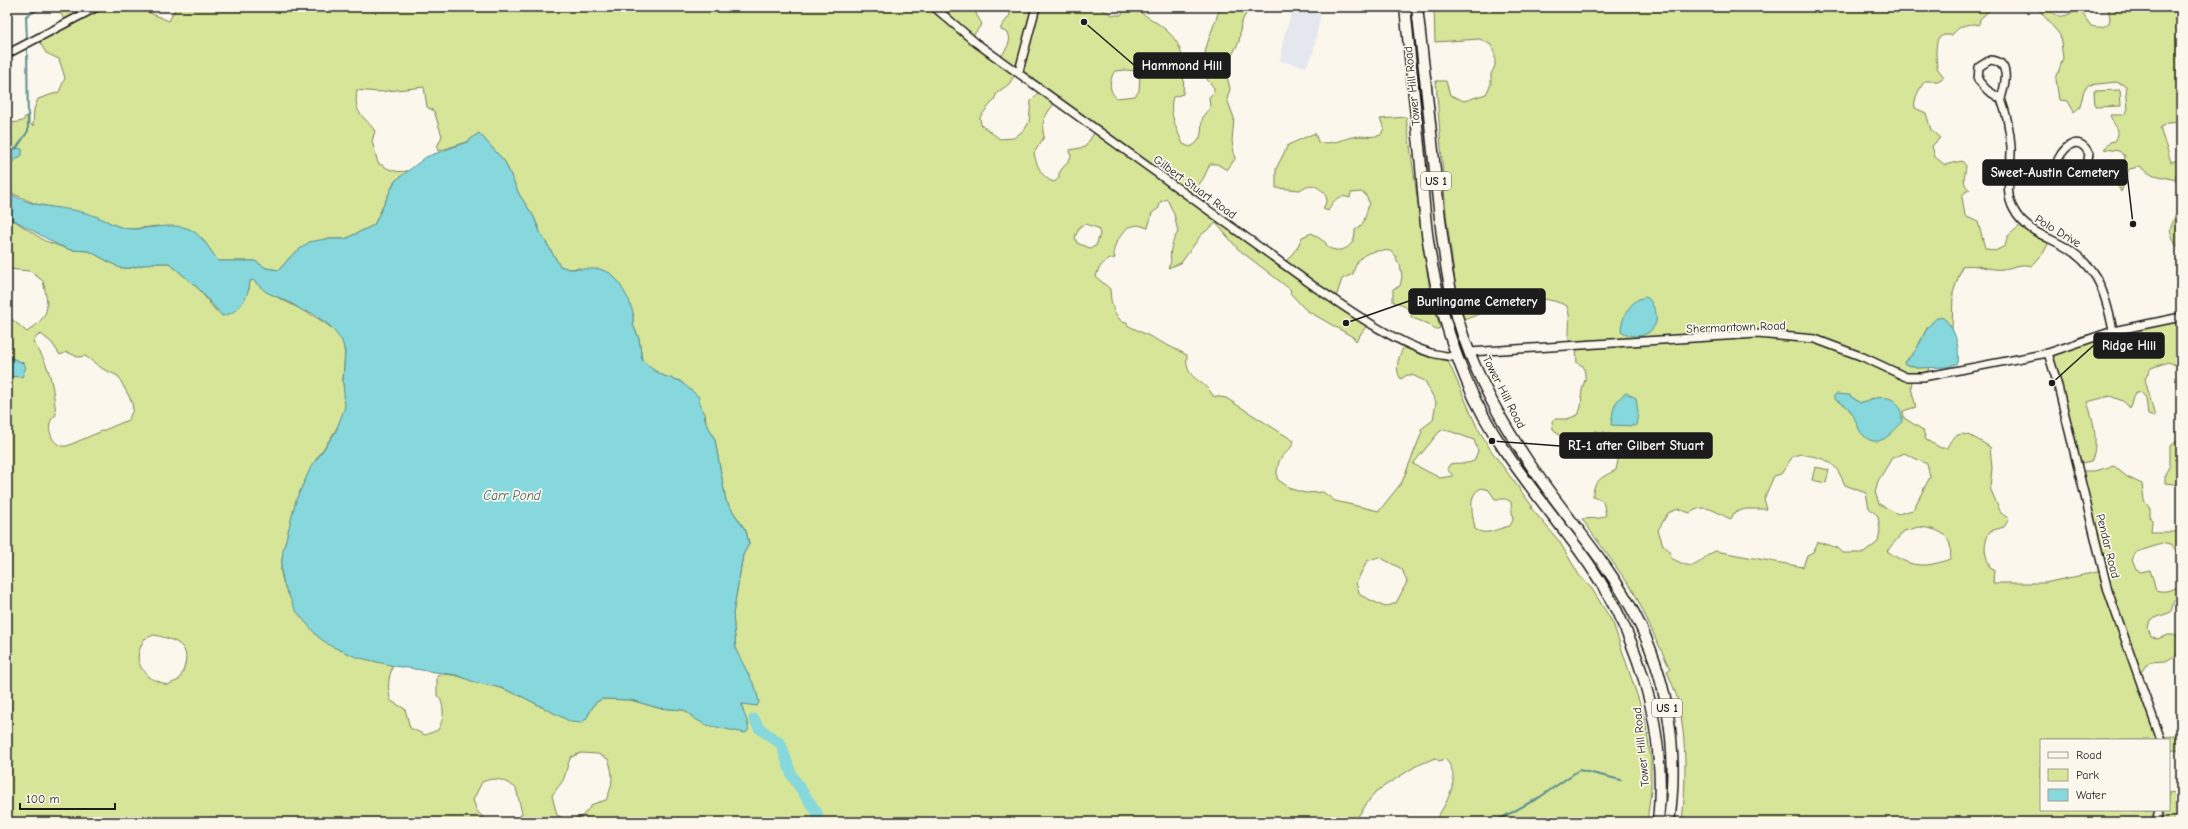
<svg xmlns="http://www.w3.org/2000/svg" width="2188" height="829" viewBox="0 0 2188 829" font-family="'Comic Neue',sans-serif">
  <style>
    .built { fill: #e4e8ee }
    .green { fill: #d7e598; stroke: #7a805a; fill-rule: evenodd }
    .water { fill: #86d8dc; stroke: #5c8d8f }
    .lines { fill: none; stroke-linecap: round; stroke-linejoin: round }
    .stream { stroke: #5c8d8f; stroke-width: 2 }
    .river { stroke: #86d8dc; stroke-width: 11 }
    .minor-casing { stroke: #1c1c1c; stroke-width: 10 }
    .highway-casing { stroke: #1c1c1c; stroke-width: 13 }
    .minor { stroke: #fbf7ec; stroke-width: 7 }
    .highway { stroke: #fbf7ec; stroke-width: 10 }
    .labels { text-anchor: middle; stroke-width: 3.5; stroke-linejoin: round; paint-order: stroke }
    .shield { fill: #fbf7ec; stroke: #5f5e5a; stroke-width: 1 }
    .shield-label { font-size: 11px; font-weight: bold; fill: #1c1c1c }
    .street-label { font-size: 12px; fill: #1c1c1c; stroke: #fbf7ec }
    .water-label { font-size: 13px; font-style: italic; fill: #415e5f; stroke: #fbf7ec }
    .leader { fill: none; stroke: #1c1c1c; stroke-width: 1.5 }
    .callout-dot { fill: #1c1c1c; stroke: #fbf7ec; stroke-width: 1.5 }
    .callout { fill: #1c1c1c; stroke: #1c1c1c; stroke-width: 1.5 }
    .callout-label { font-size: 13px; text-anchor: middle; font-weight: bold; fill: #fff }
  </style>
  <rect width="100%" height="100%" fill="#fbf7ec"/>
  <filter id="ink" filterUnits="userSpaceOnUse"><feTurbulence type="fractalNoise" baseFrequency=".025" numOctaves="2"/><feDisplacementMap in="SourceGraphic" scale="8" xChannelSelector="R" yChannelSelector="G"/><feConvolveMatrix kernelMatrix="1 2 1 2 8 2 1 2 1" color-interpolation-filters="sRGB"/></filter>
  <g filter="url(#ink)">
    <!-- built -->
    <path class="built" d="M1294 7H1322L1313 54 1306 67 1280 61 1283 39Z"/>
    <!-- green -->
    <path class="green" d="M57 7H125L150 13 169 21 176 7H979L976 14 982 24 972 37 1000 58C1005 50 1013 42 1008 33L1001 30V27L1010 15 1009 7H1100L1101 9 1113 15H1121L1127 7H1137L1138 11C1180 36 1186 45 1183 94L1173 97C1168 112 1177 130 1183 144L1190 147C1207 139 1198 126 1204 115 1205 112 1209 111 1210 107L1209 97 1214 92V88C1212 85 1208 81 1206 78 1197 59 1215 26 1220 7H1236L1247 12 1241 23 1239 42 1231 57 1227 76 1230 89 1227 99 1234 118 1232 141 1235 159 1227 170 1217 164H1210L1203 179 1190 196 1283 265 1297 248 1302 237 1312 233 1326 243 1327 247C1341 255 1356 247 1355 230 1369 221 1363 214 1370 204L1365 194 1361 192 1351 193 1350 198C1339 194 1333 200 1328 211L1323 209 1327 200 1325 193C1315 185 1311 182 1300 190L1276 188V169L1288 145 1315 133 1318 142C1331 145 1340 140 1352 137 1362 135 1371 138 1381 135L1384 128 1380 119 1406 117 1430 291 1440 328 1435 330 1429 324 1412 318C1409 308 1403 303 1393 302V289L1400 286 1402 277 1400 264 1397 262 1396 256 1390 251C1371 249 1357 254 1353 274L1342 279 1335 300 1369 322 1356 341 1353 337 1306 310 1290 293 1291 290 1238 249 1216 223 1201 235 1181 263 1168 268 1171 262C1169 252 1172 241 1178 232L1174 214 1167 199 1160 202 1159 208 1152 213 1148 228 1138 225 1128 227C1121 236 1110 246 1115 258 1105 259 1098 267 1096 277L1110 289C1111 303 1112 312 1123 323L1127 322V325L1187 355C1184 381 1204 378 1213 396L1226 398 1294 441C1291 450 1288 450 1282 457 1277 463 1277 471 1277 479L1291 489 1305 493 1323 492 1335 501 1379 511 1402 482 1422 432 1420 430 1433 420 1436 402 1425 381 1412 375H1407L1401 379C1393 368 1400 353 1406 343L1446 356 1476 425 1490 449 1532 506 1531 508 1559 541 1579 575 1592 589 1613 623 1645 719 1651 760V790L1647 822H1434C1445 806 1464 777 1445 759L1439 761 1435 758 1416 766 1375 792 1354 822H517L522 813 516 788C503 780 497 776 482 782L473 800 477 811 488 822H7V376L23 363 7 356V315L27 332C51 315 49 308 43 281L30 271 7 269V216L45 241 71 250 89 251 120 268H130L153 263H169L199 289 216 311 249 290 250 280H253C276 302 310 309 334 330 350 343 343 363 343 381 343 390 347 399 345 408 339 431 323 447 312 466 303 479 280 555 281 570 281 575 283 581 284 585L393 665C388 679 387 688 391 701L405 709 410 728 425 735 438 730C444 718 445 711 440 698L437 696V675C451 670 508 690 523 697 532 701 540 707 550 711 561 715 574 716 586 719L595 703 602 699 631 700 658 708 684 710 695 719 749 725 742 712V704L757 705 736 650 733 614 743 555 749 544 746 531 726 501 715 440 706 422 705 413 680 381 664 376 652 369 642 360 639 338 633 325V313L580 268 569 269 560 266 540 232 534 217 519 194 505 162 479 133 467 142 438 151 437 147 442 136 434 111 427 107 424 87 378 92 357 90C354 115 361 112 375 131L372 141 378 163C390 170 397 174 411 170L395 181 374 225 345 239H325L292 255 279 270 266 268 255 261H218L202 238 158 226 132 229 122 228 92 215 36 204 7 191V166L22 155 16 148 7 153V124L23 121 25 117 29 115V123L33 126 34 109 38 99 59 92 65 78 59 59 46 53 38 39 66 23ZM1126 70 1136 71 1140 73 1139 91 1135 96 1117 98C1108 92 1109 79 1115 71ZM1017 71 1040 91 1031 101 1029 122 1025 129 1014 138 1000 139 981 125 980 117 994 100 997 93 1009 84ZM1057 100 1096 130 1085 147 1070 150 1071 157 1059 173V178L1054 182C1042 179 1036 164 1034 153L1044 137C1040 120 1047 113 1057 100ZM1085 224 1098 228 1100 234 1096 246 1090 248 1077 243 1075 237 1080 226ZM41 334 52 343 60 355 67 352 78 357 85 356 103 369 118 376 132 402 133 410 128 420 67 446C51 449 43 422 56 415 53 386 51 366 33 342L36 337ZM1444 429 1474 440 1478 451 1474 461C1465 465 1458 462 1450 464L1447 469 1453 476 1440 478 1413 464 1439 432ZM1482 488 1489 490 1495 499H1506L1511 502 1513 520 1510 526C1497 528 1487 537 1475 529 1473 515 1466 494 1482 488ZM1379 557 1402 569 1407 582 1396 603 1385 607 1360 595 1356 583 1367 561ZM154 635C184 641 194 650 179 680L167 685 148 677C146 671 143 671 141 667 135 657 140 648 144 639ZM581 753 598 754 608 759C614 774 613 786 606 800L593 804 581 817 567 820 557 815 552 796C555 790 563 782 564 778 567 770 567 764 571 757Z
      M1434 7H1993L1980 19 1979 25C1970 22 1958 26 1952 35H1944L1938 38C1935 48 1936 57 1937 68L1944 77 1938 81H1925C1920 88 1913 99 1915 108L1926 113 1931 130 1940 138 1932 146 1935 157 1945 165 1962 161 1966 166C1965 176 1961 184 1970 190L1965 192 1962 197 1965 216 1978 222 1985 248 1995 251 2005 246 2008 236 2023 223 2050 240 2044 252 2032 266C2021 263 2015 267 2004 269 1990 271 1976 263 1962 266L1953 293 1952 330 1945 319 1927 328 1915 352 1904 362 1905 364 1917 368 1931 367 1926 372 1913 374 1911 388 1916 407 1903 411 1904 418 1923 430 1926 440 1941 448H1947C1957 423 1974 438 1990 447L1992 468 1990 488 2001 513 2009 519 2004 527 1990 531C1982 547 1985 553 1990 568L1994 570 1993 583H2044L2102 571 2079 471H2094L2114 466 2127 477 2142 484 2144 500 2150 509V516L2152 521 2151 532H2181V574C2178 563 2179 552 2171 544L2165 543 2136 552 2132 560 2136 570 2141 572 2150 570 2156 590C2164 593 2172 590 2180 586L2181 584V597L2174 600 2171 612 2150 620 2148 628 2151 636 2158 639 2167 635H2181V652L2166 661 2149 662 2139 677 2161 737 2177 736 2181 734V749L2169 751V740H2041V810H2169V792L2181 794V822H1682C1686 784 1687 744 1679 706 1677 694 1671 682 1667 671L1670 669 1634 592 1582 519 1600 518 1606 515 1603 501 1593 496C1592 481 1604 476 1616 470L1619 455 1617 441 1609 433 1595 431 1588 435 1580 444 1560 453 1561 437 1553 429 1552 421 1555 419H1567L1578 415C1584 402 1580 400 1582 390 1585 378 1587 379 1583 366L1577 363 1576 348 1570 347C1567 332 1572 320 1567 306 1551 298 1530 296 1513 302L1508 311H1485L1472 317 1460 319 1446 214 1436 81H1446L1450 95 1464 101 1486 94 1491 84V74L1495 66V55L1491 45 1480 39 1435 42ZM1849 395 1860 403 1873 398 1851 412 1848 408ZM1904 453 1927 464 1930 477 1913 510 1898 514 1879 504 1875 492 1878 481 1892 458ZM1801 454C1828 459 1834 460 1845 485L1866 493 1869 508 1878 516 1880 530 1878 542 1864 553H1843L1838 548 1818 542 1813 552 1807 555 1803 567 1715 551C1693 563 1699 573 1671 558L1670 551 1663 545 1658 530 1668 513 1678 509 1690 513C1707 501 1717 514 1731 519L1734 513 1745 509H1767L1764 499 1774 476 1781 474 1793 456ZM1919 527C1940 529 1954 535 1950 559 1923 569 1910 567 1887 551L1904 531Z
      M2039 7H2047C2060 20 2061 17 2077 11L2082 13 2091 26C2099 28 2103 28 2109 23L2110 18 2108 7H2181V122L2167 123 2160 128 2171 162 2181 159V249L2175 244 2170 230 2179 205 2181 186 2177 175 2176 174V180L2150 174 2140 167 2129 169 2121 192 2117 184 2123 172 2125 156 2119 151 2104 149 2110 142 2115 141C2123 129 2113 126 2110 115H2124L2128 109 2126 86 2116 82 2088 85 2084 90 2080 107 2074 112 2068 101 2059 100 2056 79 2063 58 2060 35 2040 11Z
      M2120 90 2121 106 2095 107 2094 91Z
      M2181 315V367L2168 362 2151 368 2145 379 2155 417 2148 415 2146 398 2141 392H2136L2133 396 2130 408 2123 401 2110 396 2087 402C2094 420 2099 445 2091 462L2077 465 2048 350 2082 336Z
      M2176 442H2181V485L2165 483V474L2170 465V446Z
      M1815 467 1829 470 1826 483 1812 480Z"/>
    <!-- water -->
    <path class="water" d="M479 133 505 162 519 194 534 217 540 232 560 266 569 269H600L610 273 618 281 629 300 633 313V325L639 338 642 360 652 369 664 376 680 381 698 396 706 422 715 440 726 501 746 531 749 544 743 555 733 614 736 650 756 689 759 702 757 706 742 704C742 714 750 721 748 731L745 733 706 725 695 719 684 710 658 708 631 700 602 699 595 703 586 719 581 723 571 722 523 697 501 688 474 682 456 675 394 666 356 657 331 646 318 637 296 611 284 585 281 570 283 551 296 500 311 467 335 433 345 407 343 382 345 352 342 341 330 326 312 313 303 311 291 303 266 292 253 280 250 281C249 296 239 314 222 316L199 289 169 263H153L130 268H120L89 251 71 250 58 245 7 216V191C31 210 65 205 92 215 106 219 117 229 132 229 149 229 178 221 193 231 204 238 210 250 218 261H255L266 268 279 270 292 255 309 242 325 239H345L374 225 395 181 426 157 467 142Z
      M16 148 22 149V155L7 166V153Z
      M1645 297C1651 299 1650 301 1653 306 1666 328 1640 345 1621 331 1621 318 1631 299 1645 297Z
      M1941 316C1955 326 1960 347 1958 363L1947 367 1917 368 1905 364 1904 362C1908 359 1912 355 1915 351 1923 340 1927 321 1941 316Z
      M7 356 23 363 26 367 22 377 7 376Z
      M1626 393 1636 398 1638 412 1636 426 1611 425C1613 411 1613 401 1626 393Z
      M1836 394 1849 395 1860 403C1881 394 1902 393 1902 422 1893 432 1879 450 1864 436 1857 430 1856 417 1849 409 1846 405 1839 402 1834 399V396Z"/>
    <g class="lines">
      <!-- stream -->
      <path class="stream" d="M27 41 26 16 43 7
        M16 149 28 131 27 46
        M1490 822 1496 821 1540 797 1579 770 1621 780"/>
      <!-- river -->
      <path class="river" d="M754 719 759 728 781 744 792 776 817 813 818 822"/>
      <!-- minor casing -->
      <g class="minor-casing">
        <path id="minor" d="M934 7 975 42 1315 287C1348 309 1392 341 1431 353 1439 355 1449 356 1458 358
          M7 54 97 7
          M1990 60C2012 61 2005 85 2001 99L1987 90 1978 80 1979 67Z
          M1019 71 1036 7
          M2001 99C2007 115 2010 130 2011 147 2012 168 2003 192 2014 210 2022 226 2039 234 2054 241 2096 261 2105 289 2113 331
          M2011 173H2029L2056 165 2066 171H2081L2087 165 2089 154C2078 131 2060 150 2056 165
          M1469 352 1757 334 1815 339 1863 357 1906 377H1923L2048 353 2113 331 2181 317
          M2048 353 2057 382 2108 591 2161 740
          M2156 822 2159 810"/>
      </g>
      <!-- highway casing -->
      <g class="highway-casing">
        <path id="highway" d="M1405 7C1410 57 1415 106 1420 156 1423 186 1424 217 1429 247 1436 293 1449 339 1467 382 1494 446 1538 495 1579 550 1636 627 1668 725 1658 822
          M1417 7C1424 68 1431 129 1437 191 1443 247 1448 301 1470 354 1488 399 1513 441 1541 480 1572 524 1609 565 1634 613 1668 677 1679 750 1669 822"/>
      </g>
      <!-- minor -->
      <use href="#minor" class="minor"/>
      <!-- highway -->
      <use href="#highway" class="highway"/>
    </g>
  </g>
  <g class="labels">
    <!-- shield labels -->
    <g class="shield">
      <rect x="1421" y="172" width="30" height="18" rx="3"/>
      <rect x="1652" y="699" width="30" height="18" rx="3"/>
    </g>
    <g class="shield-label">
      <text x="1436" y="185">US 1</text>
      <text x="1667" y="712">US 1</text>
    </g>
    <!-- street labels -->
    <g class="street-label">
      <text transform="translate(1412 86) rotate(-96)" y="4">Tower Hill Road</text>
      <text transform="translate(1195 187) rotate(36)" y="4">Gilbert Stuart Road</text>
      <text transform="translate(2058 231) rotate(31)" y="4">Polo Drive</text>
      <text transform="translate(1736 327) rotate(-2)" y="4">Shermantown Road</text>
      <text transform="translate(1504 392) rotate(63)" y="4">Tower Hill Road</text>
      <text transform="translate(2108 546) rotate(76)" y="4">Pendar Road</text>
      <text transform="translate(1641 747) rotate(-96)" y="4">Tower Hill Road</text>
    </g>
    <!-- water labels -->
    <g class="water-label">
      <text x="512" y="500">Carr Pond</text>
    </g>
  </g>
  <!-- callouts -->
  <path class="leader" d="M1084 22L1134 65M2133 224L2127 173M1346 323L1409 301M2052 383L2094 345M1492 441L1560 446"/>
  <g class="callout-dot">
    <circle cx="1084" cy="22" r="4"/>
    <circle cx="2133" cy="224" r="4"/>
    <circle cx="1346" cy="323" r="4"/>
    <circle cx="2052" cy="383" r="4"/>
    <circle cx="1492" cy="441" r="4"/>
  </g>
  <g class="callout">
    <rect x="1134" y="53" width="96" height="25" rx="4"/>
    <rect x="1983" y="160" width="144" height="25" rx="4"/>
    <rect x="1409" y="289" width="136" height="25" rx="4"/>
    <rect x="2094" y="333" width="70" height="25" rx="4"/>
    <rect x="1560" y="433" width="152" height="25" rx="4"/>
  </g>
  <g class="callout-label">
    <text x="1182" y="70">Hammond Hill</text>
    <text x="2055" y="177">Sweet-Austin Cemetery</text>
    <text x="1477" y="306">Burlingame Cemetery</text>
    <text x="2129" y="350">Ridge Hill</text>
    <text x="1636" y="450">RI-1 after Gilbert Stuart</text>
  </g>
  <!-- margin -->
  <rect width="2188" height="829" fill="none" stroke="#fbf7ec" stroke-width="24"/>
  <rect x="12" y="12" width="2164" height="805" fill="none" stroke="#1c1c1c" stroke-width="1.5" filter="url(#ink)"/>
  <!-- legend -->
  <rect x="2040" y="739" width="130" height="72" fill="#fbf7ec" stroke="#a29f99"/>
  <rect x="2048" y="752" width="20" height="6" fill="#fbf7ec" stroke="#a29f99"/>
  <text x="2076" y="759" font-size="12" fill="#1c1c1c">Road</text>
  <rect x="2048" y="769" width="20" height="12" fill="#d7e598" stroke="#a29f99"/>
  <text x="2076" y="779" font-size="12" fill="#1c1c1c">Park</text>
  <rect x="2048" y="789" width="20" height="12" fill="#86d8dc" stroke="#a29f99"/>
  <text x="2076" y="799" font-size="12" fill="#1c1c1c">Water</text>
  <!-- scale -->
  <path d="M20 803v6h95v-6" fill="none" stroke="#1c1c1c" stroke-width="2"/>
  <text x="26" y="803" font-size="12" fill="#1c1c1c" stroke="#fbf7ec" stroke-width="3" paint-order="stroke">100 m</text>
</svg>
